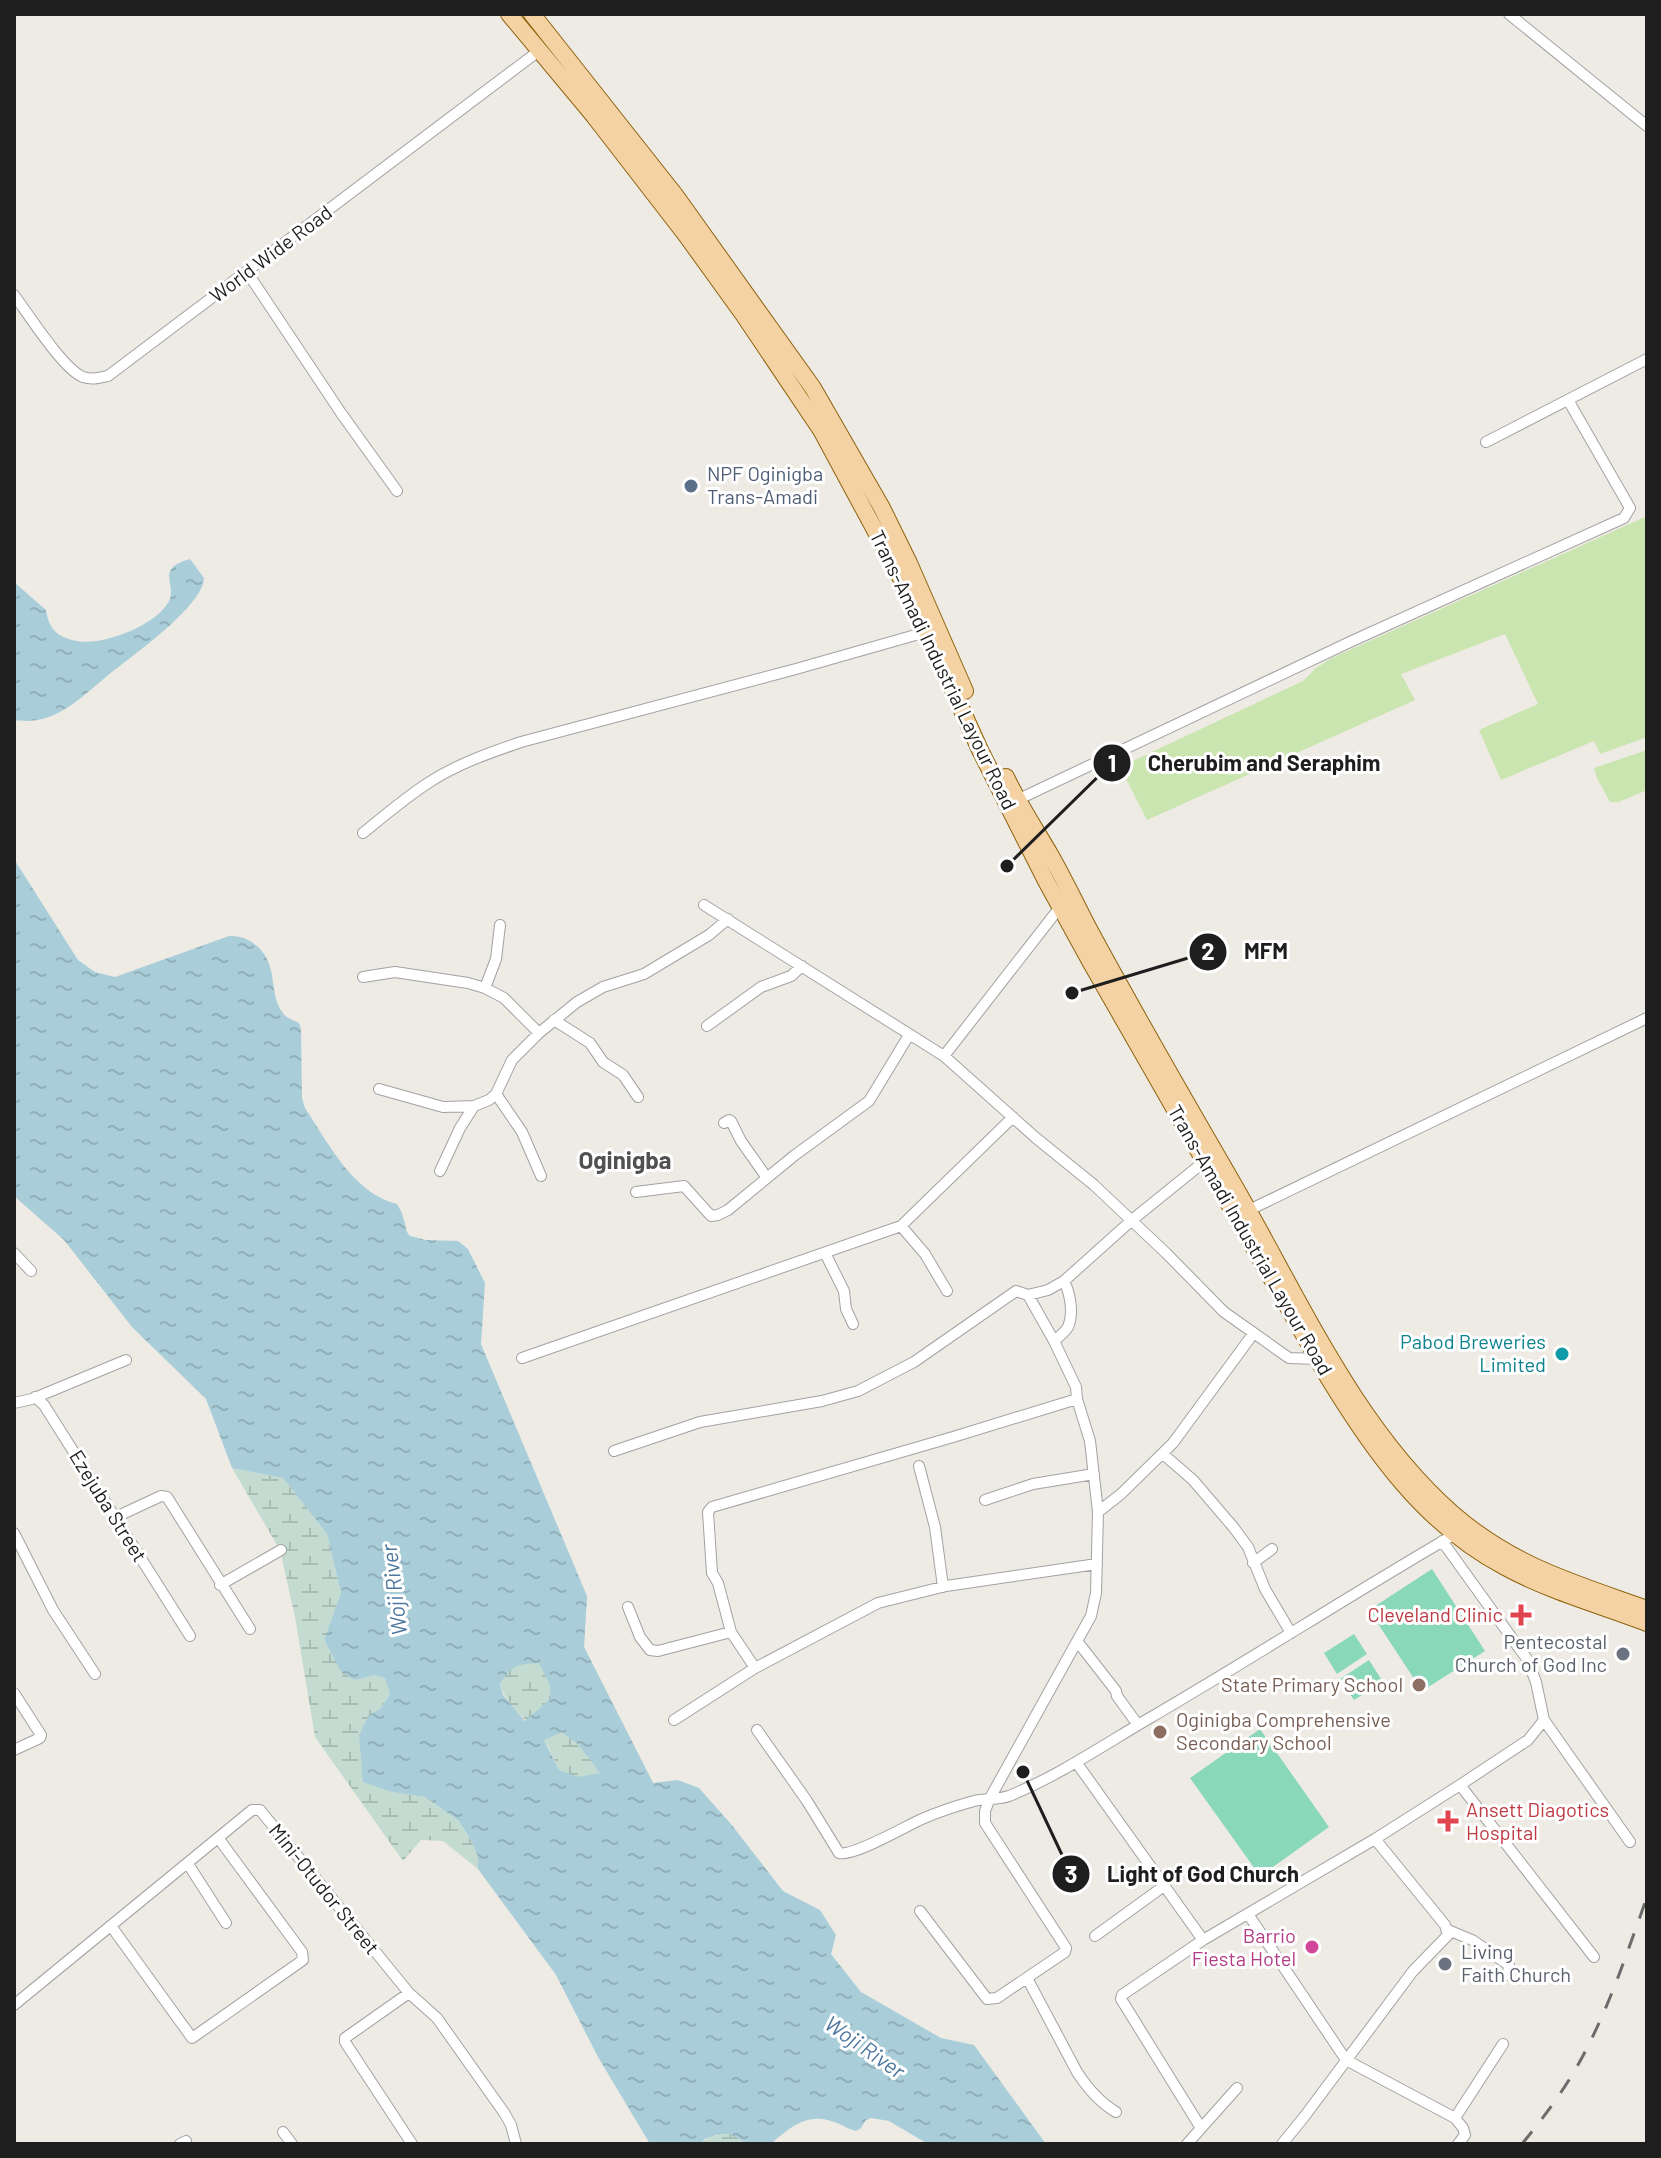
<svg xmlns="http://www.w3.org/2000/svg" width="1661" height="2158" viewBox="0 0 1661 2158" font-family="Barlow,sans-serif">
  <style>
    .grass { fill: #cae5af }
    .wetland { fill: url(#wetland-marsh) }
    .pitch { fill: #89d8b9 }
    .water { fill: url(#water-ripples); fill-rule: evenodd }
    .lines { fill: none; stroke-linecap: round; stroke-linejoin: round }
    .street-casing { stroke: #a2a2a2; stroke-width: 12 }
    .primary-casing { stroke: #8e620b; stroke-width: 18 }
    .street { stroke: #fff; stroke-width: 10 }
    .primary { stroke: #f5d2a4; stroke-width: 16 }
    .rail { stroke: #6c6c6c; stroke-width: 3; stroke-dasharray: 16 16; stroke-linecap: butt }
    .service-dot { fill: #5c6f8a; stroke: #fff; stroke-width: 3 }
    .culture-dot { fill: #0f9aa8; stroke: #fff; stroke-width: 3 }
    .health-dot { fill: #e0444e; stroke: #fff; stroke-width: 3 }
    .worship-dot { fill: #6b7280; stroke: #fff; stroke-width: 3 }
    .education-dot { fill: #8d6e63; stroke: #fff; stroke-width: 3 }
    .hotel-dot { fill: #d1479c; stroke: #fff; stroke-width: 3 }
    .labels { text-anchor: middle; stroke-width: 6; stroke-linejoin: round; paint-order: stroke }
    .street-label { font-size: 20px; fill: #1e1e1e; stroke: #fff }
    .service-label { font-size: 20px; fill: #4e5e75; stroke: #fff; text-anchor: start }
    .culture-label { font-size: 20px; fill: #0d838f; stroke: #fff; text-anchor: end }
    .health-label { font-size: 20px; fill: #be3a42; stroke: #fff; text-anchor: end }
    .worship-label { font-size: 20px; fill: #5b616d; stroke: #fff; text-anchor: end }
    .education-label { font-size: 20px; fill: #785e54; stroke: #fff; text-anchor: end }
    .hotel-label { font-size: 20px; fill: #b23c85; stroke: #fff; text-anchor: end }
    .water-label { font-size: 22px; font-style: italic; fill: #4f78a0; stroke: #fff }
    .quarter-label { font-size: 24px; font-weight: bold; fill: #515151; stroke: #fff }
    .leader { fill: none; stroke: #1e1e1e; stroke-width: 3 }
    .callout-dot { fill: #1e1e1e; stroke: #fff; stroke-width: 3 }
    .mark-label { font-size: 24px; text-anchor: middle; font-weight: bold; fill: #fff }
    .callout-label { font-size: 22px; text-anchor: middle; font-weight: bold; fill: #1e1e1e; stroke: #fff; stroke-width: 6; stroke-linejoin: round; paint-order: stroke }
  </style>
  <defs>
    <pattern id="wetland-marsh" width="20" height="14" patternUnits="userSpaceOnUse" patternTransform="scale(2)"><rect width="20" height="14" fill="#c3dbd0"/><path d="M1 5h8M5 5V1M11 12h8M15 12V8" fill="none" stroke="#a7bcb2"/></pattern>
    <pattern id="water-ripples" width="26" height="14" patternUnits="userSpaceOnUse" patternTransform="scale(2)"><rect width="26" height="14" fill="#a9ced9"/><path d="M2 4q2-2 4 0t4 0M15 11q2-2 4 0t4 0" fill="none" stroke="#91b0ba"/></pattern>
  </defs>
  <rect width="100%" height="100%" fill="#eeebe5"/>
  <!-- grass -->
  <path class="grass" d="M1647 516V737L1600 754 1594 741 1501 780 1479 730 1538 704 1505 634 1401 674 1415 700 1147 820 1120 767 1303 681 1316 668 1332 658Z
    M1647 750V790L1619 802H1610L1597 778 1594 768Z"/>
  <!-- wetland -->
  <path class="wetland" d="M232 1468 283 1478 327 1534 341 1593 324 1641 355 1680 374 1674 385 1678 390 1694 381 1708 369 1715 392 1792 425 1797 459 1821 471 1840 478 1857V1869L443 1841 421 1840 403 1861 315 1737 295 1617 280 1550Z
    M587 1596 584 1647 653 1783 601 1773 578 1778 559 1770C554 1760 550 1749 544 1740 530 1720 508 1710 500 1684L507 1673Z
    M730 2134 749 2144H700C708 2136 718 2135 730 2134Z"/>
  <!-- pitch -->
  <path class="pitch" d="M1432 1569 1485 1651 1422 1691 1369 1610Z
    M1354 1634 1367 1654 1337 1674 1324 1653Z
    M1369 1660 1383 1682 1354 1700 1340 1679Z
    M1260 1729 1329 1827 1260 1876 1190 1778Z"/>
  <!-- water -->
  <path class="water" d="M190 559 204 578C203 607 129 658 106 677 90 690 75 705 56 714 41 721 30 722 14 720V582L46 610C49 628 55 635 72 640 99 648 153 627 168 603 179 585 153 569 190 559Z
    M14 859 78 960 95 972 115 977 229 936C242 936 249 939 258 947 279 966 268 994 283 1013 286 1018 293 1020 299 1023L301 1029 302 1098 305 1108C329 1144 353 1193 397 1204L402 1213 407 1232 410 1236 426 1240 458 1241 468 1249 485 1283 481 1344 587 1596 584 1647 653 1783 678 1780 699 1788 731 1824 783 1891 820 1910 836 1935 831 1954 861 1992 941 2038 974 2045 1046 2144H928L889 2121 871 2118 866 2120 861 2128 856 2131C847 2129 840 2123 831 2121 806 2113 788 2129 771 2144H749L729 2134 717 2135 705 2139 700 2144H650L598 2057 556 1975 478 1869V1857L471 1840 459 1821 425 1797 392 1792 363 1782 359 1735 369 1715 381 1708 390 1694 385 1678 374 1675 355 1680 342 1673 324 1640 341 1593 327 1534 283 1478 232 1468 206 1399 132 1327 64 1240 14 1196ZM539 1663 550 1685V1699L525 1721 503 1695 500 1684C512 1665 517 1664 539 1663ZM562 1732 578 1744 600 1773 578 1777 559 1770 544 1740Z"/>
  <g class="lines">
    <!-- street casing -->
    <g class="street-casing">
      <path id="street" d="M1509 14 1647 126
        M247 272 341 413 397 491
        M14 295C29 315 63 369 83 377 92 380 99 378 108 376L540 50
        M1486 442 1647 359
        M1017 800 1352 641 1624 518 1630 508 1568 400
        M363 833C384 816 405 798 428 783 457 764 489 753 521 742L796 669 926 632
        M704 905 944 1056 1036 1138 1094 1185 1166 1253 1224 1312 1289 1358 1318 1359
        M363 977 395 972 468 983 485 988 504 998 539 1033
        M485 988 496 959 500 925
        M554 1020 590 1043 603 1062 623 1075 638 1097
        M707 1026 761 987 791 976 802 966
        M944 1056 1060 907
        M379 1089 443 1107 474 1106 489 1100 496 1094 512 1060 539 1033 577 1002 603 987 644 974 709 935 728 919
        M496 1094 522 1132 541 1176
        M724 1123 729 1120 731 1121 741 1141 767 1178
        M440 1171 460 1128 474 1106
        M636 1192 684 1186 711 1216 718 1215 728 1210 795 1155 869 1101 909 1035
        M1245 1212 1647 1018
        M901 1226 925 1254 947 1291
        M14 1253 31 1271
        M825 1253 844 1291 846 1309 853 1324
        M1054 1341C1059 1337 1065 1332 1068 1327 1074 1313 1070 1293 1064 1281
        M522 1358 901 1226 1013 1117
        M35 1397 44 1405 190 1636
        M14 1403 32 1399 126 1360
        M614 1451 700 1422 822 1401 858 1391 914 1362 1016 1291 1028 1295 1048 1290 1064 1281 1132 1220 1205 1161
        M1163 1454 1193 1480 1234 1528 1248 1547 1265 1589 1291 1633
        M919 1466 935 1527 943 1587
        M985 1500 1033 1484 1094 1474
        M1098 1512 1121 1494 1173 1443 1253 1334
        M116 1517 161 1496 167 1497 250 1629
        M14 1533 53 1610 95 1674
        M1442 1541 1527 1659 1536 1682 1544 1720 1630 1842
        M1253 1563 1272 1549
        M220 1585 281 1550
        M628 1607 640 1637 650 1650 658 1651 731 1632
        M1077 1641 1116 1691 1117 1696 1138 1725
        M755 1668 731 1632 718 1583 712 1573 708 1512 712 1507 953 1437 1077 1399
        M14 1693 41 1735 40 1738 14 1750
        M674 1720 755 1668 878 1603 946 1586 1097 1564
        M757 1730 807 1801 839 1853C853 1857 904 1827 922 1819 938 1812 956 1806 974 1801 985 1798 998 1800 1009 1796 1058 1776 1102 1746 1148 1719 1251 1659 1352 1594 1455 1534
        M1076 1762 1203 1940
        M1460 1785 1594 1957
        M188 1864 226 1923
        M920 1911 987 1999 997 1998 1065 1952 1066 1948 985 1823V1811L990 1798 1091 1616 1096 1593 1098 1512 1090 1441 1077 1399 1076 1387 1054 1341 1028 1295
        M1248 1914 1346 2060 1455 2118 1463 2128 1465 2135 1458 2144
        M111 1926 192 2038 303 1960 302 1952 219 1839
        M1448 1930 1472 1940 1509 1965 1508 1975
        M1095 1936 1164 1886
        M1027 1978 1077 2072C1088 2089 1099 2102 1116 2112
        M409 1993 345 2038V2042L412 2144
        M14 2005 252 1810H260L409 1993 437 2018 505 2114 511 2125 516 2144
        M1455 2118 1503 2044
        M1201 2128 1121 1999 1122 1995 1203 1940 1375 1839 1460 1785 1528 1740 1544 1720
        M283 2132 292 2144
        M180 2144 186 2141
        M1187 2144 1237 2088
        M1282 2144 1304 2117 1413 1971 1448 1935 1445 1925 1375 1839"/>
    </g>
    <!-- primary casing -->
    <g class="primary-casing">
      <path id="primary" d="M509 14 594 116 686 235 743 314 821 430 910 595 980 750 1046 881 1091 963 1328 1377C1373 1451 1425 1525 1505 1567 1549 1591 1600 1605 1647 1623
        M532 14 675 195 813 388 882 508 909 563 965 691
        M1006 777C1019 805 1036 830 1051 856 1065 881 1077 906 1090 931 1138 1020 1189 1107 1239 1194 1302 1304 1357 1430 1453 1514 1513 1566 1574 1583 1647 1609"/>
    </g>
    <!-- street -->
    <use href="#street" class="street"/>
    <!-- primary -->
    <use href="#primary" class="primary"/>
    <!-- rail -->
    <path class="rail" d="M1522 2144C1543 2118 1563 2092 1579 2063 1608 2011 1627 1953 1647 1897"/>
  </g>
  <!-- markers -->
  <circle class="service-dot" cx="691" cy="486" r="8"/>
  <circle class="culture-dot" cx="1562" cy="1354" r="8"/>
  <g class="health-dot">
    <path d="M1517 1603h8v8h8v8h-8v8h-8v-8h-8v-8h8z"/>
    <path d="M1444 1809h8v8h8v8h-8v8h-8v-8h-8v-8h8z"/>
  </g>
  <g class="worship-dot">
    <circle cx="1623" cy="1654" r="8"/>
    <circle cx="1445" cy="1964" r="8"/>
  </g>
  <g class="education-dot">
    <circle cx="1419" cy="1685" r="8"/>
    <circle cx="1160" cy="1732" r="8"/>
  </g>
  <circle class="hotel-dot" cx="1312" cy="1947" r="8"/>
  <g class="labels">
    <!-- street labels -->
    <g class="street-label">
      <text transform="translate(271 254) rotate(-37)" y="7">World Wide Road</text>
      <text transform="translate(943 670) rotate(64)" y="7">Trans-Amadi Industrial Layour Road</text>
      <text transform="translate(1250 1240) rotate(60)" y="7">Trans-Amadi Industrial Layour Road</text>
      <text transform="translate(108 1506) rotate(58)" y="7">Ezejuba Street</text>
      <text transform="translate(324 1889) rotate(51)" y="7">Mini-Otudor Street</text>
    </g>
    <!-- service labels -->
    <g class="service-label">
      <text x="707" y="481">NPF Oginigba<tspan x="707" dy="23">Trans-Amadi</tspan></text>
    </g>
    <!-- culture labels -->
    <g class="culture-label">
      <text x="1546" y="1349">Pabod Breweries<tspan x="1546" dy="23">Limited</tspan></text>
    </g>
    <!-- health labels -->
    <g class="health-label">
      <text x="1503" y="1622">Cleveland Clinic</text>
      <text x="1466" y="1817" text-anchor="start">Ansett Diagotics<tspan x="1466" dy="23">Hospital</tspan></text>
    </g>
    <!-- worship labels -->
    <g class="worship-label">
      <text x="1607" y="1649">Pentecostal<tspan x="1607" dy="23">Church of God Inc</tspan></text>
      <text x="1461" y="1959" text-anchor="start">Living<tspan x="1461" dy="23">Faith Church</tspan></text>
    </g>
    <!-- education labels -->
    <g class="education-label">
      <text x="1403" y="1692">State Primary School</text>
      <text x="1176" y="1727" text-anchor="start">Oginigba Comprehensive<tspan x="1176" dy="23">Secondary School</tspan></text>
    </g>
    <!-- hotel labels -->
    <g class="hotel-label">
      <text x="1296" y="1943">Barrio<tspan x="1296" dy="23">Fiesta Hotel</tspan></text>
    </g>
    <!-- water labels -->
    <g class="water-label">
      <text transform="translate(394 1590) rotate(-97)" y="8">Woji River</text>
      <text transform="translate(865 2047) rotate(35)" y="8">Woji River</text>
    </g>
    <!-- quarter labels -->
    <g class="quarter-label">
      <text x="625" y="1169">Oginigba</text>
    </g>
  </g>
  <!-- callouts -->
  <path class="leader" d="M1007 866L1112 763M1072 993L1208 952M1023 1772L1071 1874"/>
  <g class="callout-dot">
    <circle cx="1007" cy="866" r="8"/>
    <circle cx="1072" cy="993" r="8"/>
    <circle cx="1023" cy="1772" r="8"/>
    <circle cx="1112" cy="763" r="20"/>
    <circle cx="1208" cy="952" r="20"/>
    <circle cx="1071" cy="1874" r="20"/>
  </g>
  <g class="mark-label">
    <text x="1112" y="772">1</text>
    <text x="1208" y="960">2</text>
    <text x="1071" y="1883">3</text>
  </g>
  <g class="callout-label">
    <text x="1264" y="771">Cherubim and Seraphim</text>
    <text x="1266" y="959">MFM</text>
    <text x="1203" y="1882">Light of God Church</text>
  </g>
  <!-- border -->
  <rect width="1661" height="2158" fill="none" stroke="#1e1e1e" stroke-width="32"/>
</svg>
